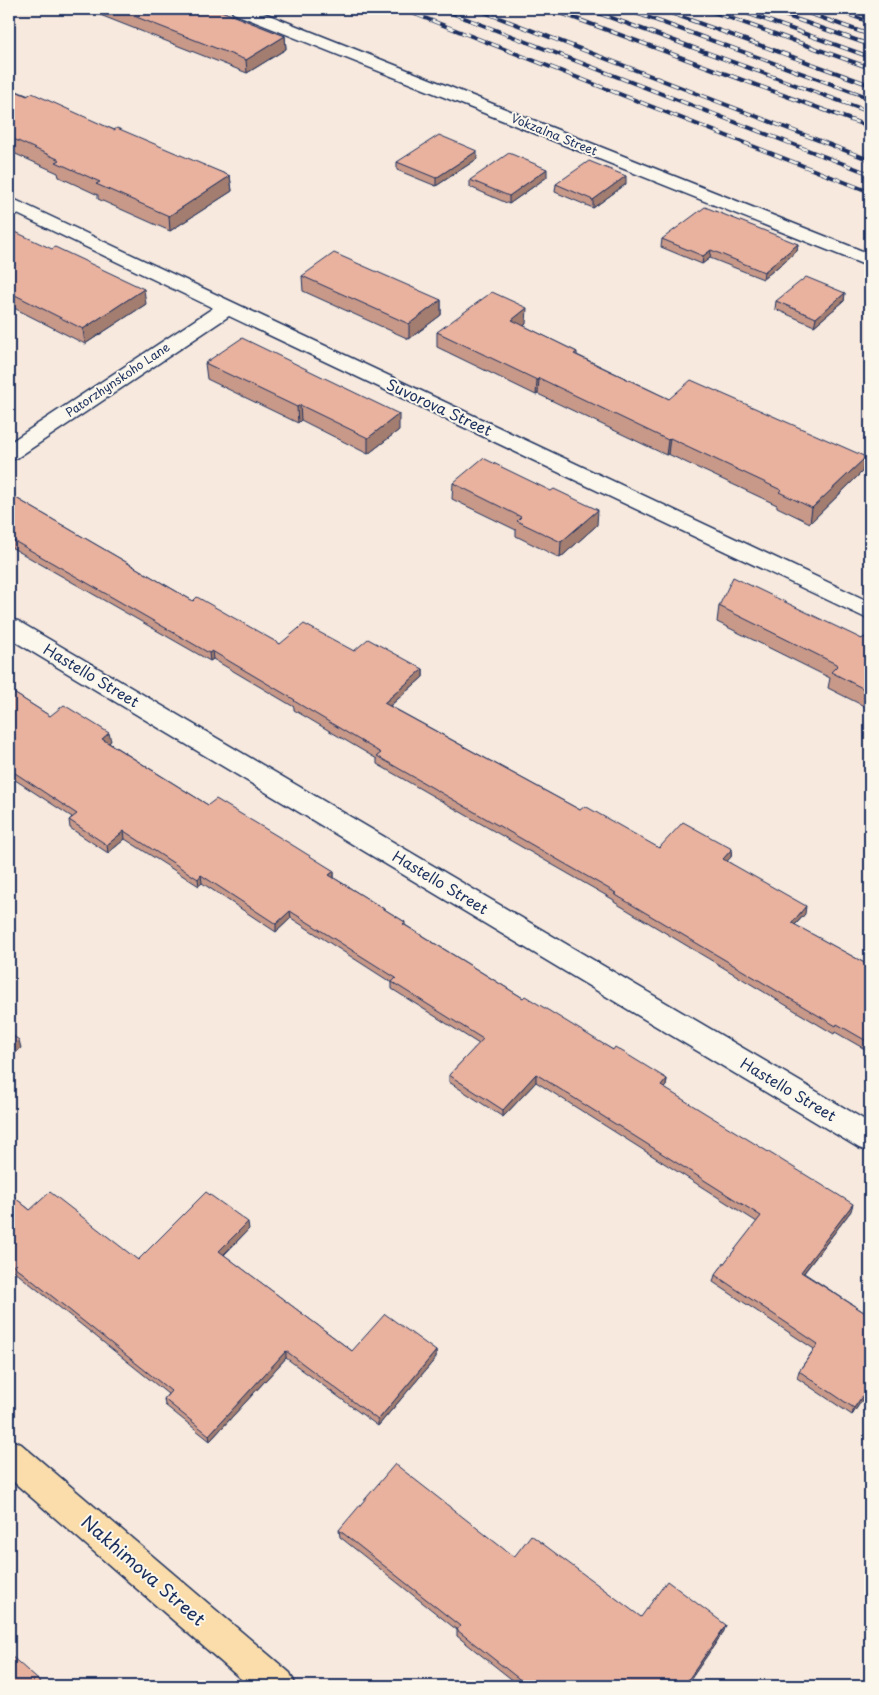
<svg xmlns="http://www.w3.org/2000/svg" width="879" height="1695" viewBox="0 0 879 1695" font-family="'Playpen Sans',sans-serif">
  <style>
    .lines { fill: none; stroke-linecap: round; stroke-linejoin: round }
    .street-casing { stroke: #1b2f5e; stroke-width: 3 }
    .primary-casing { stroke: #1b2f5e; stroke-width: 3 }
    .street { fill: #fbf7ec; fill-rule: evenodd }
    .primary { fill: #faddab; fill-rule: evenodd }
    .rail-casing { stroke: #1b2f5e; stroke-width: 4 }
    .rail { stroke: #fbf7ec; stroke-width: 2.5; stroke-dasharray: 8; stroke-linecap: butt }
    .wall { fill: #c89989; stroke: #1b2f5e }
    .shaded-wall { fill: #a37d6f; stroke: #1b2f5e }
    .building { fill: #e9b29f; stroke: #1b2f5e }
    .labels { text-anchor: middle; stroke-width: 4; stroke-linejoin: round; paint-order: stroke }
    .far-street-label { font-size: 12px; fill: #1b2f5e; stroke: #fbf7ec }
    .street-label { font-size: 15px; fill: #1b2f5e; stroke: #fbf7ec }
    .near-street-label { font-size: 18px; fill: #1b2f5e; stroke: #fbf7ec }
  </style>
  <rect width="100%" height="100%" fill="#f7e9dd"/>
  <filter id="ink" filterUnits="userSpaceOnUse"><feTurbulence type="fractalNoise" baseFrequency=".02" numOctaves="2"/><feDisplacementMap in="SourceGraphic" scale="10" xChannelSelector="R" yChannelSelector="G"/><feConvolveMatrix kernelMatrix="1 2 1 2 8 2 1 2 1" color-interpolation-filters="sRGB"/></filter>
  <g filter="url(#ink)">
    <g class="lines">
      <!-- street casing -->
      <g class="street-casing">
        <path id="street" d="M231 9H254L870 254V267L233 13Z
          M9 197 870 602V620L229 316 17 458 9 460V443L213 308 9 210Z
          M9 619 18 621 870 1123V1152L859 1148 9 638Z"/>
      </g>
      <!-- primary casing -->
      <g class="primary-casing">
        <path id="primary" d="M9 1439 21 1444 290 1673 296 1686H249L9 1478Z"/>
      </g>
      <!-- street -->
      <use href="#street" class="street"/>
      <!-- primary -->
      <use href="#primary" class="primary"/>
      <!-- rail casing -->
      <g class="rail-casing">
        <path id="rail" d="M402 9 870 192
          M441 9 870 174
          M476 9 870 160
          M550 9 870 127
          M587 9 870 112
          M625 9 870 98
          M660 9 870 85
          M705 9 870 68
          M735 9 870 57
          M767 9 870 45
          M797 9 870 35
          M833 9 870 22
          M860 9 870 12"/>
      </g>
      <!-- rail -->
      <use href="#rail" class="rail"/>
    </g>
    <!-- wall -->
    <path class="wall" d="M85 9H216L285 36 286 49 247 73Z
      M9 88 230 176 232 191 170 231 98 199V195L59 177 58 173 9 151Z
      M477 159 436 186 397 170V162Z
      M547 177 509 204 470 187V180Z
      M556 184H626L593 208 555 192Z
      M9 229 146 304 85 344 10 306 9 302Z
      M662 239 798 244 797 251 763 279 710 258 702 264 661 247Z
      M302 276 441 300V315L409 339 303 291Z
      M845 293 844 301 814 326 775 309 776 301Z
      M526 324 524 326 577 352V355L669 399 862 472 810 523 777 507V505L668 454 666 455 538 394 536 395 437 347V332Z
      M205 363 399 430 368 454 301 420 298 423 207 379Z
      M453 483 597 525 560 558 516 536V530L452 499Z
      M9 494 193 601 280 644 354 651 423 669V677L390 706 580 810 659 848 732 849 731 857 727 861 805 914 795 925 870 966V1052L835 1032 834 1034 614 902V900L377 764V759L294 710V707L213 659 210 661 9 546Z
      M719 606 870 641V709L828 688 830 678 717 622Z
      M9 690 50 716 111 741 109 743 208 805 334 871V878L405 922V925L523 998 613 1050 667 1079 666 1086 664 1088 851 1211 804 1273 870 1316V1388L852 1415 797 1378 799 1371 814 1349 713 1282 715 1275 757 1222 536 1082 503 1117 449 1082V1075L479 1044 392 989V983L291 918 276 932 202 883 199 886 125 839 108 853 70 828 69 820 72 817 9 776Z
      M9 1193 30 1210 138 1260 249 1229 224 1255 352 1351H436V1358L378 1426 286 1358 210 1441 165 1405 164 1399 168 1394 9 1267Z
      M339 1530 514 1557 641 1617 724 1631 686 1686H520L457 1636V1630L340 1537Z"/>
    <!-- shaded-wall -->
    <path class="shaded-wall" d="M285 36 286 49 247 73 246 60Z
      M477 151V159L436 186V178Z
      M547 169V177L509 204V196Z
      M230 176 232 191 170 231 169 216Z
      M626 176V184L593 208V200Z
      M798 244 797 251 763 279 764 272Z
      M711 250 710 258 702 264 703 256Z
      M144 289 146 304 85 344 83 329Z
      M845 293 844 301 814 326 816 318Z
      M441 300V315L409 339V324Z
      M527 308 526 324 511 335 512 320Z
      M539 378 538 394 536 395 537 380Z
      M300 405 301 420 298 423 297 407Z
      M399 414V430L368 454V438Z
      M670 438 668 454 666 455 668 440Z
      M866 457 862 472 810 523 812 508Z
      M598 510 597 525 560 558 561 542Z
      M212 651 213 659 210 661 209 653Z
      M423 669V677L384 711V703Z
      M109 733 111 741 104 747 102 739Z
      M124 831 125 839 108 853 107 845Z
      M732 849 731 857 722 867 723 859Z
      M334 871V879L329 875Z
      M201 875 202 883 199 886 198 879Z
      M806 906 805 914 790 930 792 923Z
      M290 911 291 918 276 932V924Z
      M19 1040 21 1048 9 1059V1049Z
      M536 1074V1082L503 1117V1110Z
      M667 1079 666 1086 660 1093 661 1086Z
      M853 1204 851 1211 799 1279 801 1272Z
      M248 1222 249 1229 220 1258 219 1251Z
      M286 1351V1358L210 1441 209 1435Z
      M436 1351V1358L378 1426V1420Z
      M870 1385V1388L852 1415 854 1408Z
      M726 1625 724 1631 686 1686H684Z"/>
    <!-- building -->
    <path class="building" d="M116 9H216L285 36 246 60Z
      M9 88 27 96 32 93 114 130 117 128 230 176 169 216 96 184 100 182 56 162 60 160 9 137Z
      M439 135 477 151 436 178 397 162Z
      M509 153 547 169 509 196 470 180Z
      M589 161 626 176 593 200 556 184Z
      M705 207 798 244 764 272 711 250 703 256 662 239Z
      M9 229 52 249 55 247 144 289 83 329 9 292V290L11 289 9 288Z
      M334 253 441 300 409 324 302 276Z
      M806 277 845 293 816 318 776 301Z
      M492 292 527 308 512 320 577 352 574 354 669 399 691 380 866 457 812 508 779 492 781 490 670 438 668 440 539 378 537 380 437 332Z
      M242 338 399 414 368 438 300 405 297 407 205 363Z
      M483 458 551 491 554 489 598 510 561 542 517 521 521 517 453 483Z
      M9 494 193 601 197 597 280 644 304 624 354 651 368 639 423 669 384 703 580 810 585 806 659 848 683 822 732 849 723 859 806 906 792 923 870 966V1043L837 1024 836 1026 614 894 616 893 377 756 381 753 294 701 295 700 212 651 209 653 9 538Z
      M733 577 862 639 864 637 870 641V692L831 672 838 665 719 606Z
      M9 690 50 716 64 705 109 733 102 739 208 805 216 799 289 843 334 871 329 875 405 922 403 924 523 998 525 996 613 1050 615 1047 667 1079 661 1086 853 1204 801 1272 870 1316V1385L854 1408 799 1371 818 1344 715 1275 761 1216 536 1074 503 1110 449 1075 483 1039 392 982 396 978 290 911 276 924 201 875 198 879 124 831 107 845 69 820 77 814 9 769Z
      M9 1033 19 1040 9 1049Z
      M50 1192 138 1260 206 1192 248 1222 219 1251 352 1351 385 1314 436 1351 378 1420 286 1351 209 1435 164 1399 171 1391 9 1262V1193L30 1210Z
      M395 1464 514 1557 531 1535 641 1617 667 1581 726 1625 684 1686H685H528L457 1630 460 1626 339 1530Z
      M10 1655 45 1686H9V1656Z"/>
  </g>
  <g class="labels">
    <!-- far-street labels -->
    <g class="far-street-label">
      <text transform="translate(554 135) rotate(22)" y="4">Vokzalna Street</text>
      <text transform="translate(118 380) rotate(-34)" y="4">Patorzhynskoho Lane</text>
    </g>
    <!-- street labels -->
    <g class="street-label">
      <text transform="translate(439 408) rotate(25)" y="5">Suvorova Street</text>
      <text transform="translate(91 676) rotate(31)" y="5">Hastello Street</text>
      <text transform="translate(440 883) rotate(31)" y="5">Hastello Street</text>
      <text transform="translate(788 1090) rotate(31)" y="5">Hastello Street</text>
    </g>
    <!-- near-street labels -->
    <g class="near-street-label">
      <text transform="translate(143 1571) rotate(41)" y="6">Nakhimova Street</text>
    </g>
  </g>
  <!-- margin -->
  <rect width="879" height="1695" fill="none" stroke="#fbf7ec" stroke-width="30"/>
  <rect x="15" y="15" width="849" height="1665" fill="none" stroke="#1b2f5e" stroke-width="2" filter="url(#ink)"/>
</svg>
